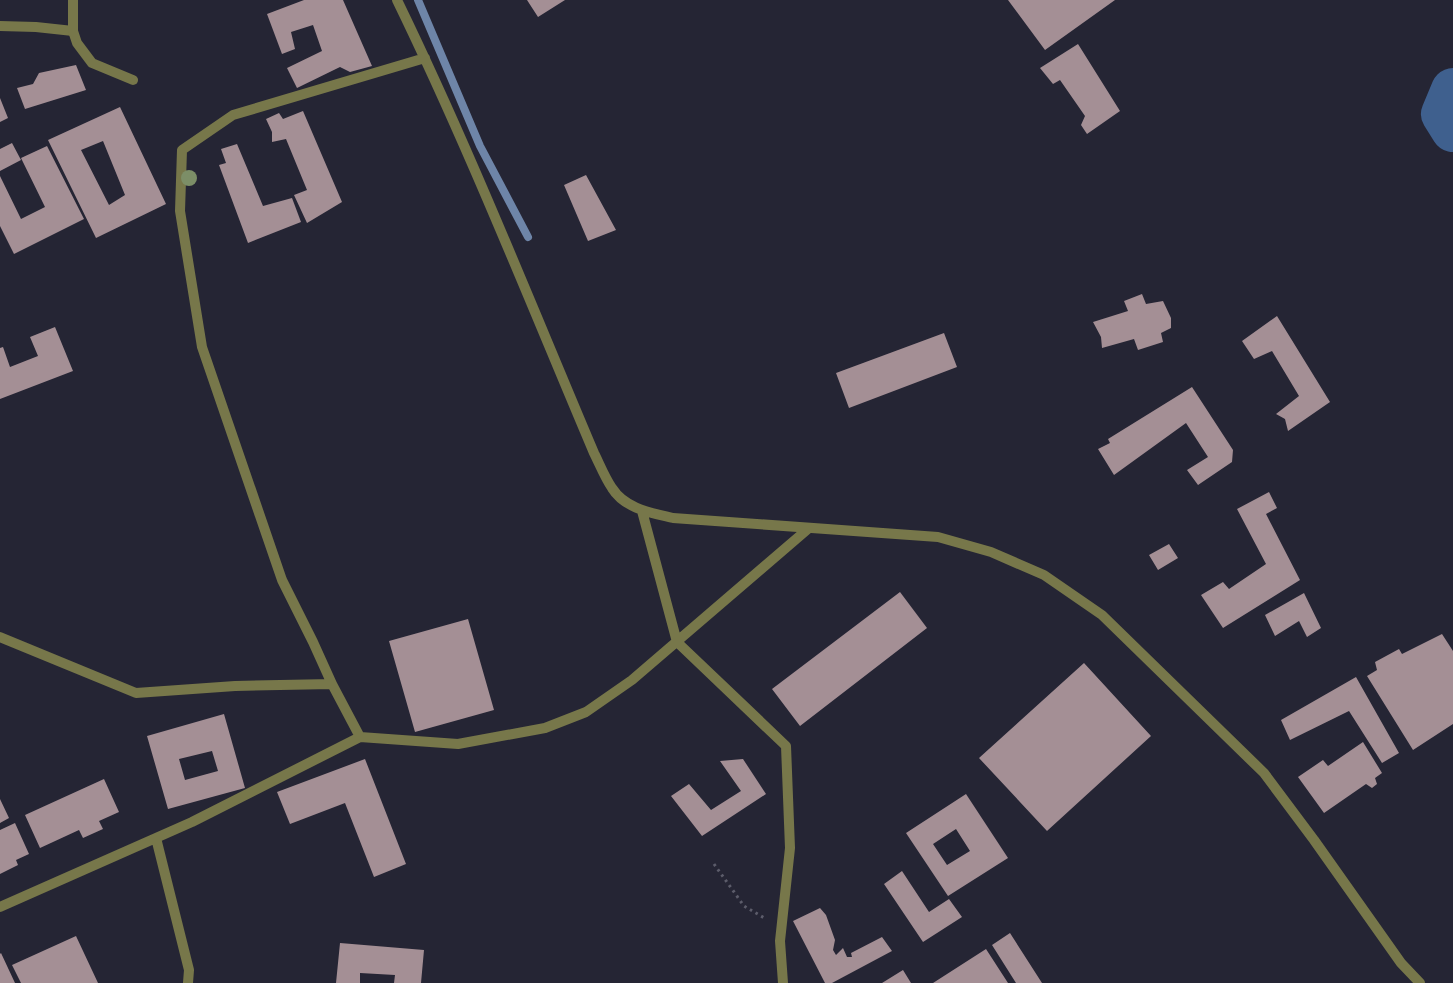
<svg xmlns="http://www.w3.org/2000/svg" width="1453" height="983" viewBox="0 0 1453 983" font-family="'Alegreya Sans',sans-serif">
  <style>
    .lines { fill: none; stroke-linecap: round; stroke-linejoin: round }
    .stream { stroke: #6e85a8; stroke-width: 8 }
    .river { stroke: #3f608e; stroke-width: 44 }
    .building { fill: #a48f95; fill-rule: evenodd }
    .path { stroke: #5c5c6a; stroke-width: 3; stroke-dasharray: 2.5 4; stroke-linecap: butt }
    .lane { stroke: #77774a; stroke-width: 10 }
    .street { stroke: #77774a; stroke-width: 10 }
    .tree { fill: #7c8e67 }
  </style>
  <rect width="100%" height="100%" fill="#252534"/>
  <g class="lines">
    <!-- stream -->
    <path class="stream" d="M418 0 480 146 528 237"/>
    <!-- river -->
    <path class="river" d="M1453 90 1443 114 1453 130"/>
  </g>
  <!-- building -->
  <path class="building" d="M304 0H343L372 66 350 72 340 67 297 88 287 68 322 51 313 25 291 32 295 49 282 54 267 14Z
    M527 0H565L538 17Z
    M1008 0H1115L1045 50Z
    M1078 44 1120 111 1087 134 1081 125 1085 116 1060 80 1053 84 1040 68Z
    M76 65 86 90 25 109 17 88 33 84 39 73Z
    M0 98 8 118 0 122Z
    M120 107 166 204 96 238 48 140ZM103 141 125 195 109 205 81 150Z
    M303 111 342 202 307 223 294 195 307 190 286 139 272 142V132L266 119 279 113 283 119Z
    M12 143 21 160 0 171V149Z
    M237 144 263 206 292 198 301 222 248 243 219 165 226 163 221 149Z
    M47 146 84 219 14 254 0 226V176L21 219 45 207 21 158Z
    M586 175 616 230 588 241 564 185Z
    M1142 294 1146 304 1163 301 1171 318V328L1161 333 1163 342 1138 350 1134 339 1102 348 1101 337 1093 322 1128 311 1124 301Z
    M1277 316 1330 402 1288 431 1285 419 1276 414 1299 396 1272 351 1254 359 1242 341Z
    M55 327 73 371 0 399V348L3 347 10 367 38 356 30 337Z
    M944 333 957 367 849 408 836 373Z
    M1192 387 1233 450 1232 462 1198 485 1187 470 1208 457 1186 423 1114 475 1098 449 1110 443 1108 439Z
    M1269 492 1277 508 1266 514 1300 580 1223 628 1201 595 1223 582 1229 589 1266 564 1237 509Z
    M1169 544 1178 558 1158 570 1149 555Z
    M900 592 927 628 800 726 772 689Z
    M1304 593 1321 628 1307 637 1299 621 1275 636 1265 615Z
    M468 619 494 710 415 732 389 641Z
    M1442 634 1453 651V724L1413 750 1367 676 1377 670 1375 662 1399 649 1402 654Z
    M1084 663 1151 736 1047 831 979 758Z
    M1356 677 1399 753 1382 763 1349 711 1290 740 1281 720Z
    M224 714 245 788 168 809 147 736ZM212 751 218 771 185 780 179 759Z
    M1363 742 1382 773 1375 778 1377 784 1372 788 1366 784 1324 813 1298 777 1323 760 1328 766Z
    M365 759 406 864 374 877 345 803 290 824 277 792Z
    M743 759 766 794 702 836 671 796 689 784 711 810 741 791 720 761Z
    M104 779 119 812 99 821 103 829 83 838 79 830 40 848 25 815Z
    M966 794 1008 858 948 896 906 833ZM956 829 970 851 947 865 933 844Z
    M0 799 9 818 0 823Z
    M15 823 29 854 16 860 18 865 0 874V830Z
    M902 871 929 912 949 899 962 917 923 942 884 884Z
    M820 908 826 915 835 940 833 950 836 955 843 948 847 957H852L851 953 882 937 892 951 832 983H825L793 921Z
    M1010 933 1042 983H1016L992 945Z
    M76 936 98 983H21L12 965Z
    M340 943 424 950 421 983H394L395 975 360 973V983H336Z
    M986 949 1008 983H933Z
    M1 953 15 983H0V954Z
    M903 970 911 983H882Z"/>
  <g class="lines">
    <!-- path -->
    <path class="path" d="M714 864 744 906 766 919"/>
    <!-- lane -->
    <path class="lane" d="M0 26 36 27 73 31"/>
    <!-- street -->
    <path class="street" d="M73 0V31L77 43 92 63 133 80
      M397 0C469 148 530 302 594 453 600 465 605 478 612 488 625 509 652 513 673 518L938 537 991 552 1044 575 1102 615 1264 773 1314 840 1401 963 1420 983
      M642 511 677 642 786 746 790 848 780 941 783 983
      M0 637 136 693 235 686 332 684
      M360 737 332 684 313 642 282 580 202 347 180 211 182 150 233 115 425 58
      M156 838 189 970 188 983
      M0 907 192 822 360 737 458 744 545 728 586 712 632 680 809 528"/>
  </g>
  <!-- trees -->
  <circle class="tree" cx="189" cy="178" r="8"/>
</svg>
